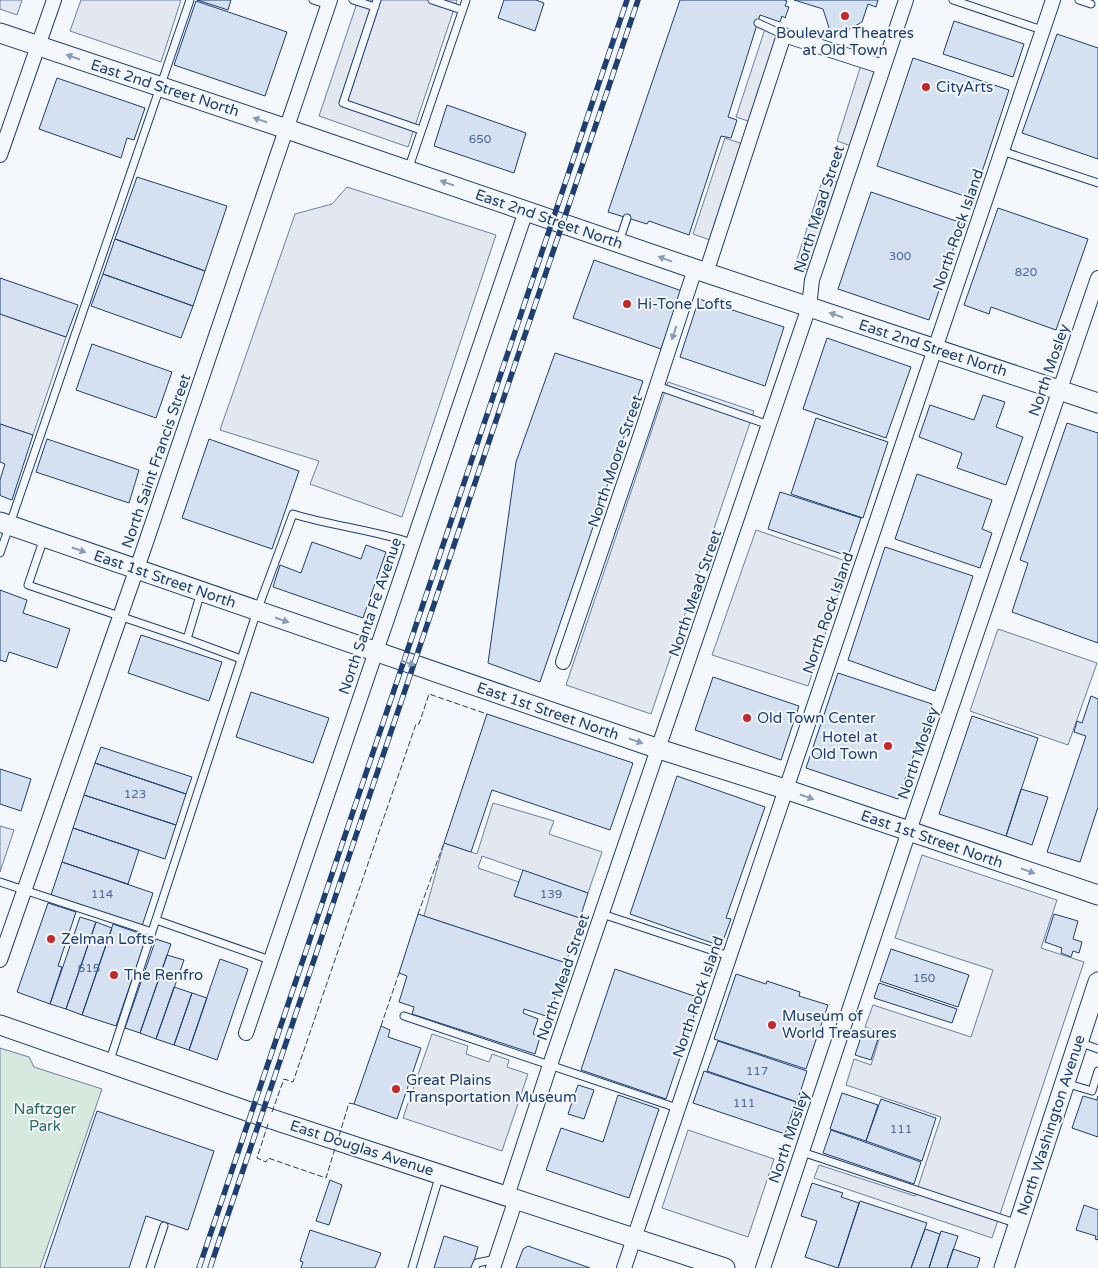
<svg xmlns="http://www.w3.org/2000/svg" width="1098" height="1268" viewBox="0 0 1098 1268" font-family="'Varela Round',sans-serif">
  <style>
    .green { fill: #d7e8df; stroke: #687fa3 }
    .parking { fill: #e3e8f0; stroke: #687fa3 }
    .building { fill: #d5e0f0; stroke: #1d3f73 }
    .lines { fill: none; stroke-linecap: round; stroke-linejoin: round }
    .lane-casing { stroke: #1d3f73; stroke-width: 9 }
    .street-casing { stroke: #1d3f73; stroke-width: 16 }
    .secondary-casing { stroke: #1d3f73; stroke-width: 21 }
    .lane { stroke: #f4f7fb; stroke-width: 7 }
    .street { stroke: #f4f7fb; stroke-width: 14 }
    .secondary { stroke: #f4f7fb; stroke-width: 19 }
    .rail-casing { stroke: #1d3f73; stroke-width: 5.5 }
    .rail { stroke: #f4f7fb; stroke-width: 4; stroke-dasharray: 11; stroke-linecap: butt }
    .fence { stroke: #1d3f73; stroke-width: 1; stroke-dasharray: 6 2.5; stroke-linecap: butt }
    .oneway { fill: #889bb7 }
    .poi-dot { fill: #c62828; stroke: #f4f7fb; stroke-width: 2 }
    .labels { text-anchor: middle; stroke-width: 4; stroke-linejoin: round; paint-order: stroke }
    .number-label { font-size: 12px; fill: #4b6792 }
    .poi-label { font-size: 15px; fill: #1d3f73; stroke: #f4f7fb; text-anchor: start }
    .street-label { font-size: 15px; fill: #1d3f73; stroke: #f4f7fb }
    .park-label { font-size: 15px; fill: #2c6c60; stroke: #f4f7fb }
  </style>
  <rect width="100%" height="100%" fill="#f4f7fb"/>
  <!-- green -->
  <path class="green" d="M0 1048 29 1057 34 1067 102 1089 40 1268H0Z"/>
  <!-- parking -->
  <path class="parking" d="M0 0H22L17 15 0 9Z
    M81 0H181L161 62 70 31Z
    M358 0H457L408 147 319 116Z
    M765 29 780 34 751 122 736 117Z
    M861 65 876 70 851 146 837 141Z
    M725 138 743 144 710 240 693 234Z
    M823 178 837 182 809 270 795 266Z
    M347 187 496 235 402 517 310 484 319 461 220 430 295 214 332 204Z
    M0 314 66 337 33 435 0 424Z
    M668 382 754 411 651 714 566 685Z
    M756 530 849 562 808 686 712 655Z
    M998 629 1097 663 1068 745 970 711Z
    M493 803 554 821 549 834 602 852 588 893 482 856 478 868 519 882 515 896 580 918 566 963 424 916 444 843 477 854Z
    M0 826 14 830 0 872Z
    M922 855 1057 900 1041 948 1084 962 992 1238 814 1178 819 1165 915 1196 941 1117 846 1085 854 1059 871 1065 881 1033 865 1027 873 1005 971 1037 993 970 895 938Z
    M432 1034 468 1046 466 1054 489 1062 492 1054 509 1060 507 1067 528 1074 502 1151 403 1118Z
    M688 1130 774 1159 748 1237 662 1208Z"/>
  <!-- building -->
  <path class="building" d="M197 0H231L228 10Z
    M504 0H536L544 3 535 31 498 18Z
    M680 0H784L787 1 785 6 789 7 785 18 782 16 780 22 760 15 728 117 737 120 731 138 721 136 689 235 649 221 647 224 608 212Z
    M794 0H878L876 7 868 4 862 22 837 36 831 34 823 9Z
    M196 1 287 32 265 96 174 65Z
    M954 21 1024 44 1013 77 943 54Z
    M1057 34 1098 48V159L1022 133Z
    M913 58 1009 90 973 199 877 166Z
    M57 78 145 108 134 140 127 138 121 158 39 129Z
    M447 105 526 133 514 173 434 146Z
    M137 177 227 206 205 271 115 239Z
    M871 192 962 223 929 320 838 289Z
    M998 208 1088 239 1056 330 991 307 989 314 964 305Z
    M115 239 205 271 193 306 103 274Z
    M594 260 682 291 661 349 573 318Z
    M103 274 193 306 181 338 91 306Z
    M0 278 78 305 66 337 0 314Z
    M699 299 784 327 765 386 680 357Z
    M827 338 911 367 886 438 803 409Z
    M92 344 172 372 156 418 76 390Z
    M555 353 643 381 540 682 488 663 516 462Z
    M983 395 1005 402 996 427 1023 437 1006 485 957 468 962 453 919 437 930 405 974 420Z
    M816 418 888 442 863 518 791 494Z
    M1067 423 1098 433V643L1012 612 1028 563 1020 560Z
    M0 424 33 435 12 500 1 496 0 494V480L5 464 0 462Z
    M47 439 139 470 129 503 36 472Z
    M209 439 299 471 272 549 182 518Z
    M917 474 992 500 982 529 992 533 980 568 895 539Z
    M780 492 861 518 848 556 768 529Z
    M312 542 361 559 366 545 386 552 363 618 273 587 280 565 301 573Z
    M885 547 973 576 935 691 848 660Z
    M0 590 27 600 23 613 70 629 57 668 9 652 6 662 0 660Z
    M141 635 222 662 209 701 128 673Z
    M838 673 932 704 898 799 806 768Z
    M713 677 799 706 781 760 695 730Z
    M251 692 329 718 313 763 236 737Z
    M1091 696 1098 699V807L1080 862 1047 852 1086 736 1074 732 1077 721 1082 723Z
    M487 714 633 763 610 830 492 790 471 852 444 843Z
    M972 716 1038 738 1006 836 939 814Z
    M101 747 192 777 186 794 95 763Z
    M95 763 186 794 176 825 84 795Z
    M0 769 31 779 21 811 0 804Z
    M677 776 765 807 726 918 731 919 721 946 630 914Z
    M1021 789 1048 797 1032 845 1006 836Z
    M84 795 176 825 165 859 73 828Z
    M73 828 139 850 128 884 62 862Z
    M62 862 153 893 142 926 51 895Z
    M523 870 588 893 580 918 514 896Z
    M48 903 76 912 58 966 62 967 50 1004 17 992Z
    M418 914 566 963 549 1017 524 1009 523 1013 538 1019 533 1034 540 1037 535 1054 412 1014 414 1007 399 1002 407 976 399 973Z
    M1054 914 1078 921 1073 939 1082 942 1079 953 1073 951 1071 957 1061 953 1062 948 1045 942Z
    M80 917 96 922 66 1009 50 1004Z
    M96 922 112 928 82 1015 66 1009Z
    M113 924 147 936 116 1026 82 1015Z
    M156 939 171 944 140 1033 125 1028Z
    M891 949 969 975 958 1007 880 981Z
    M167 955 184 960 156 1039 140 1033Z
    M220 959 248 969 217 1060 189 1050Z
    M615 969 700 998 666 1099 581 1070Z
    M736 974 766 984 767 981 800 992 799 996 828 1005 806 1069 714 1039Z
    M879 983 957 1009 952 1023 874 998Z
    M174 987 192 993 174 1045 156 1039Z
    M192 993 207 998 189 1050 174 1045Z
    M381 1026 390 1030 388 1037 421 1048 397 1119 354 1104Z
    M863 1031 879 1036 871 1060 855 1055Z
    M718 1041 807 1071 797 1102 707 1071Z
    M704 1071 796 1102 785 1134 693 1103Z
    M578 1085 594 1090 584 1119 568 1114Z
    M842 1093 878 1105 866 1141 830 1129Z
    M618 1095 659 1109 629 1198 546 1170 561 1128 603 1142Z
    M1083 1096 1097 1100 1098 1096V1137L1072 1128Z
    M881 1099 936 1118 922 1161 866 1141Z
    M97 1111 214 1151 188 1230 146 1216 129 1268H44Z
    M831 1130 921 1162 914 1184 823 1153Z
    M330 1180 342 1185 329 1225 316 1221Z
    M812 1183 843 1193 841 1197 859 1203 838 1268 805 1257 817 1221 801 1216Z
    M860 1201 927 1223 911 1268H838Z
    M1084 1205 1098 1210V1240L1095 1239 1096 1236 1076 1230Z
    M925 1229 940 1234 929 1268H911Z
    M310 1230 381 1253 375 1268H301L303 1262 300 1261Z
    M941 1231 958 1236 947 1268H929Z
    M444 1236 478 1247 472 1268H434Z
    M528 1246 590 1268H516L523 1249Z
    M953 1249 980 1258 977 1268H947Z"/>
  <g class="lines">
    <!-- lane casing -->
    <g class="lane-casing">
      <path id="lane" d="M313 0 329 5
        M353 0 375 7
        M377 0 343 103 421 130
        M432 0 462 10
        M953 0 1042 30
        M1079 0 1091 4
        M758 23 784 35
        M1002 151 1098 183
        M408 170 466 0
        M619 242 627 218
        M657 386 769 425
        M44 538 28 585 187 639 201 592
        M0 553 190 0
        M187 639 241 659
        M0 882 152 932
        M602 914 729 956
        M156 920 270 960
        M404 1016 677 1108
        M1079 1042 1098 1049
        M109 1063 257 611 293 514C332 526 373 530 412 543
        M1065 1083 1092 1091 1098 1071
        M802 1152 1018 1224
        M150 1268 164 1226
        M412 1268 440 1174
        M475 1268 477 1263 496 1259"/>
    </g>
    <!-- street casing -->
    <g class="street-casing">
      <path id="street" d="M0 155 54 0
        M706 273 784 35 883 67
        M563 662 644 425 695 269
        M0 960 144 548 330 0
        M246 1033 526 211
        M507 1196 550 1065 809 307 812 280 906 0
        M493 1268 516 1199
        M624 1268 1053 0
        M763 1268 909 831 1098 278"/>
    </g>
    <!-- secondary casing -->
    <g class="secondary-casing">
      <path id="secondary" d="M0 33 287 129 695 269 1098 403
        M0 522 659 749 785 789 1098 895
        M0 1025 244 1110 725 1268
        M1004 1268 1098 982"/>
    </g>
    <!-- lane -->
    <use href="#lane" class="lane"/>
    <!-- street -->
    <use href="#street" class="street"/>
    <!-- secondary -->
    <use href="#secondary" class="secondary"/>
    <!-- rail casing -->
    <g class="rail-casing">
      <path id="rail" d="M199 1268 627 0
        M210 1268 638 0"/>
    </g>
    <!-- rail -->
    <use href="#rail" class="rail"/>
    <!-- fence -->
    <path class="fence" d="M418 914 444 843
      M381 1026 399 973
      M272 1112 284 1079 293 1082 416 724H419L429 694 487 714
      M268 1124 257 1158 266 1162 268 1158 326 1178 336 1145
      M339 1136 349 1103 354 1104"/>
  </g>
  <!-- one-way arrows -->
  <defs><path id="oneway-solid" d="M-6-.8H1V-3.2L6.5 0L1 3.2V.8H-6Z" transform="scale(1.25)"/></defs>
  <g class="oneway">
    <use href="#oneway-solid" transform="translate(73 57) rotate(-161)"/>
    <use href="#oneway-solid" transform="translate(260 120) rotate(-162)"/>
    <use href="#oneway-solid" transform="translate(447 183) rotate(-161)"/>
    <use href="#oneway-solid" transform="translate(665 259) rotate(-160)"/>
    <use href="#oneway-solid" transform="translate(836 315) rotate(-161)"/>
    <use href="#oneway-solid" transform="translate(674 333) rotate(108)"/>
    <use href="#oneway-solid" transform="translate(79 550) rotate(19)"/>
    <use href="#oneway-solid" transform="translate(282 620) rotate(19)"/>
    <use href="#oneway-solid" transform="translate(408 663) rotate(19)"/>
    <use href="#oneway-solid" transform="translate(636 741) rotate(19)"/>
    <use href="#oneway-solid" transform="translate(807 797) rotate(19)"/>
    <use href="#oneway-solid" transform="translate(1028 871) rotate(19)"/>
  </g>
  <!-- markers -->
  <g class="poi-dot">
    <circle cx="845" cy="16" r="5"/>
    <circle cx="926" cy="87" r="5"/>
    <circle cx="627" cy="304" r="5"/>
    <circle cx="747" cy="718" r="5"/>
    <circle cx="888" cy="746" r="5"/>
    <circle cx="51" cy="939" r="5"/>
    <circle cx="114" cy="975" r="5"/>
    <circle cx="772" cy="1025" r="5"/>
    <circle cx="396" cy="1089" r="5"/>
  </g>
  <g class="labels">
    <!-- number labels -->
    <g class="number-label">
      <text x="480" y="143">650</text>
      <text x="900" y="260">300</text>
      <text x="1026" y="276">820</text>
      <text x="135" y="798">123</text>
      <text x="102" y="898">114</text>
      <text x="551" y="898">139</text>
      <text x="89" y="972">615</text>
      <text x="924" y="982">150</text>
      <text x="757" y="1075">117</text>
      <text x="744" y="1107">111</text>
      <text x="901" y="1133">111</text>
    </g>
    <!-- poi labels -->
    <g class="poi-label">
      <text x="845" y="38" text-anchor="middle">Boulevard Theatres<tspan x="845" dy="17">at Old Town</tspan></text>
      <text x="936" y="92">CityArts</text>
      <text x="637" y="309">Hi-Tone Lofts</text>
      <text x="757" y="723">Old Town Center</text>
      <text x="878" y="742" text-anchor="end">Hotel at<tspan x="878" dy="17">Old Town</tspan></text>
      <text x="61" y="944">Zelman Lofts</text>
      <text x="124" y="980">The Renfro</text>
      <text x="782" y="1021">Museum of<tspan x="782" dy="17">World Treasures</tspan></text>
      <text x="406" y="1085">Great Plains<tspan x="406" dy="17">Transportation Museum</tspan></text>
    </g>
    <!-- street labels -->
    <g class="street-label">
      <text transform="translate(165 88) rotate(18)" y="5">East 2nd Street North</text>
      <text transform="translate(819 209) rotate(-72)" y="5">North Mead Street</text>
      <text transform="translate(549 219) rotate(19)" y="5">East 2nd Street North</text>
      <text transform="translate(958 230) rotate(-71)" y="5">North Rock Island</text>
      <text transform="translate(933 348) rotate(18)" y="5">East 2nd Street North</text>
      <text transform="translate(1049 370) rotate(-71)" y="5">North Mosley</text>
      <text transform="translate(156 461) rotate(-71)" y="5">North Saint Francis Street</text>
      <text transform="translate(615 461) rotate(-71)" y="5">North Moore Street</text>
      <text transform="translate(165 579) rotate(19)" y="5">East 1st Street North</text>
      <text transform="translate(695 593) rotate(-71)" y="5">North Mead Street</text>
      <text transform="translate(828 613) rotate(-71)" y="5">North Rock Island</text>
      <text transform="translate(370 616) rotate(-71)" y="5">North Santa Fe Avenue</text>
      <text transform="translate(548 711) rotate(19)" y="5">East 1st Street North</text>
      <text transform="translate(918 753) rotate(-71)" y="5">North Mosley</text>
      <text transform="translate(932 839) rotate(19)" y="5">East 1st Street North</text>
      <text transform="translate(563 977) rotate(-71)" y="5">North Mead Street</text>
      <text transform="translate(698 997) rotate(-71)" y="5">North Rock Island</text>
      <text transform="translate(1051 1125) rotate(-72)" y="5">North Washington Avenue</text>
      <text transform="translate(789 1137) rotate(-71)" y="5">North Mosley</text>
      <text transform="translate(362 1148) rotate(18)" y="5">East Douglas Avenue</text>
    </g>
    <!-- park labels -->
    <g class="park-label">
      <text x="45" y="1114">Naftzger<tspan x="45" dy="17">Park</tspan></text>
    </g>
  </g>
</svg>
